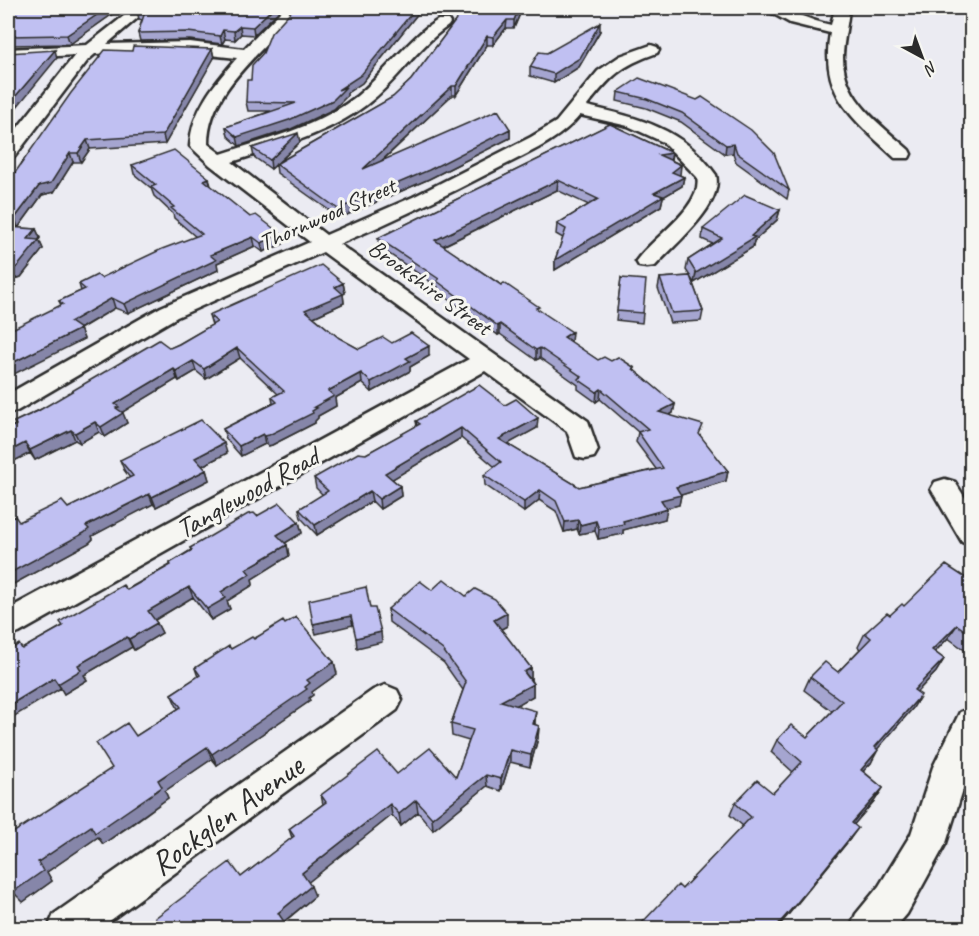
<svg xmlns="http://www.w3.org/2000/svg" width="979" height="936" viewBox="0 0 979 936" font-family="Caveat,sans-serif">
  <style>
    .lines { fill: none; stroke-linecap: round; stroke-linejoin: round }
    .street-casing { stroke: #2b2b2b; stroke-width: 5 }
    .street { fill: #f6f6f2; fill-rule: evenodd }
    .wall { fill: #a5a5d0; stroke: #2b2b2b; stroke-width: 1.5 }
    .shaded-wall { fill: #8686a9; stroke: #2b2b2b; stroke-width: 1.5 }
    .building { fill: #c0c0f2; stroke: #2b2b2b; stroke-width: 1.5 }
    .labels { text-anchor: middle; stroke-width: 6; stroke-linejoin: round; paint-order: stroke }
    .far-street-label { font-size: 24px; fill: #2b2b2b; stroke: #f6f6f2 }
    .street-label { font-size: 28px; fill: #2b2b2b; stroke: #f6f6f2 }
    .near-street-label { font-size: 33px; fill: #2b2b2b; stroke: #f6f6f2 }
  </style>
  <rect width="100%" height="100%" fill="#ebebf2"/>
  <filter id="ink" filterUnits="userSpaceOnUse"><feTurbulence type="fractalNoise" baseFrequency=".0167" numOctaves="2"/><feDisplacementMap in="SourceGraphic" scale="12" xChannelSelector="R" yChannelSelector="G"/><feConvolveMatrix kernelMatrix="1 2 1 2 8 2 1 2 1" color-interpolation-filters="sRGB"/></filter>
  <g filter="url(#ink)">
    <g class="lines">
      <!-- street casing -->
      <g class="street-casing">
        <path id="street" d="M134 8H149L107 44 190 42 244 49 284 8H299C268 50 208 87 208 144L221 154C267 139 318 127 357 96 382 75 401 49 426 28L438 20H448L450 23 448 26C416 48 397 82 366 105 327 135 277 147 232 162L326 235 413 197 531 137 556 122 598 71 620 56 651 45 657 47 659 50 657 53C620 66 611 76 587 106 639 118 683 128 716 175 724 205 674 245 655 266L647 267 639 266 636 261C652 238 704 206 697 177L663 142 628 126 580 115C559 141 526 154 497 169 445 196 393 221 339 244L588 421 598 450 594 457 585 459 576 457 567 431 485 371 19 633 8 637V609L469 359 323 252 177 317 17 411 8 413V394L161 307 310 242 210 165 190 146C191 111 215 83 237 58 189 52 143 51 95 54L88 60 15 156 8 157V140L75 55 8 59V49L87 45Z
          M763 8C786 6 808 21 831 25L835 8H849C848 24 843 41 843 58 843 99 881 125 909 150L911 154 909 158H895C854 119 819 96 830 33L790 23Z
          M945 479 955 482 972 509V545L962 542 931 489 935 482Z
          M385 685 397 690 402 700 397 710 100 928H48L54 914 373 690Z
          M972 708V761L946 843 907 914 895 928H850L856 914 879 886 911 834 933 767 960 712Z"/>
      </g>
      <!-- street -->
      <use href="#street" class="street"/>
    </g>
    <!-- wall -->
    <path class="wall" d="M8 8H121L70 44 8 45Z
      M282 8 254 35 241 34 235 40 225 39 222 44 190 40 140 41 138 33 142 20 139 19 137 11Z
      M294 8H419V12L362 83 347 93V96L334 109 291 129 239 146 228 136 226 127 271 111H248L246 102 251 80 263 53Z
      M465 8 519 16 514 28H506L493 45H487L456 95H452L383 160 510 129V138L429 179 340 218 277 173 276 165 271 169 254 157 252 148 300 142 279 162 393 97 411 80Z
      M600 31 579 67 554 83 530 76V67L547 53Z
      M212 49 214 58 165 144 90 149 81 162H73L54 192 42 195 18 228 36 229 40 238 39 240 43 249 21 277 8 281V179L12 177 132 51Z
      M618 92 697 100 789 190 787 199 736 162 733 153 725 154 681 122 646 108 617 101Z
      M610 124 672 153 671 160 681 165 679 175 684 177 682 186 663 197 661 206 555 270V260L563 238 556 234 557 224 589 205 557 190 443 246 539 310 571 342 598 360 611 361 635 368 634 370 675 404 673 413 670 415 700 436 728 471 726 481 681 495 679 505 666 508 665 519 623 530V534L598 539 595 531 579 534 577 529 564 532 556 511 539 500 524 512 485 485 484 475 495 467 461 438 392 479 400 486 401 496 380 509 372 501 317 535 301 518 299 509 323 495 316 488 314 478 366 454 417 426 416 421 505 405 537 428 507 444 579 487 656 469 636 442 638 432 600 399 596 402 578 389V385L540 358 536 360 500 334 498 335 438 291V287L379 247 378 238Z
      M132 165 209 178 211 186 250 217 281 234 283 244 263 252 255 246 217 263 218 270 128 313 115 308 80 329 84 339 61 305 59 301 81 291 79 284 101 278 196 237 174 218 173 214 154 196 151 188 134 174Z
      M780 210 777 220 754 241 753 247 694 283 691 278 703 311 701 321 670 323 658 288 660 278 690 276 686 270 688 260 713 244 702 239 703 229Z
      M621 278 643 313 642 323 616 320Z
      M343 283 345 293 343 294 344 303 314 317 339 338 359 349 392 343 429 356 410 367V371L372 392 362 383 335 398 336 406 318 416V418L315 421V423L272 445 268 446 265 444 241 456 226 439 223 429 273 403 272 397 278 394 240 358 206 379 196 371 179 381 177 379 122 412 127 423 105 437 99 432 80 443 75 440 35 460 30 453 8 464V429L15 425 14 422 179 344 212 325 209 315Z
      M227 453 202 466 206 470 209 480 156 507 153 504 127 517 92 536 93 539 89 543 8 587V520L19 522 68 508 130 478 124 470 120 460Z
      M257 516 299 522 302 533 285 543 287 545 289 556 252 579 253 585 227 601 230 609 211 620 193 597 155 620 162 633 134 650 132 647 84 675 87 680 64 694 61 688 22 649 170 565V563L191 550 190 548Z
      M972 582V645L966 651 948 638 935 652 944 659 936 672 917 692 913 708 877 749 871 763 863 771 883 788 875 800 854 824 850 839 777 928H637L682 889 743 826 730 815 735 803 773 793 793 772 771 752 777 740 807 737 832 711 804 690 810 677 838 672 860 649 858 647 865 633 904 606Z
      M432 590 507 626 501 629 531 668V680L533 684V696L516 705 535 723V725L539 726 538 738 530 767 510 762 501 791 487 786 433 830 418 812 401 826 392 815 308 882 315 896 284 922 241 877 292 838 289 829 323 804 321 795 397 774 456 777 469 741 452 736 451 724 463 690 444 663 389 622 388 609Z
      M285 624 334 662 337 674 312 692 313 695 309 698 310 701 217 765 212 759 165 791 168 798 130 826 103 844 98 837 47 872 52 881 23 902 112 768 136 736 178 709 171 694 198 677 195 668 231 649Z
      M972 915V928H962Z"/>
    <!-- shaded-wall -->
    <path class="shaded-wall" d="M107 8H121L70 44 67 35Z
      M273 8H282L254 35 253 27Z
      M416 8H419V12L362 83 347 93V96L334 109 291 129 239 146 237 137 338 90Z
      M519 8V16L514 28V20Z
      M507 20 506 28 493 45V37Z
      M600 23V31L579 67 554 83V74Z
      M240 26 241 34 235 40 234 31Z
      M223 30 225 39 222 44 220 36Z
      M487 36V45L456 95V86Z
      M212 49 214 58 165 144 163 135Z
      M55 50 57 58 8 118V105Z
      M452 86V95L363 178V169Z
      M510 129V138L429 179 340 218 338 209Z
      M298 133 300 142 271 169 270 160Z
      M87 140 90 149 81 162 78 153Z
      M734 144 733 153 725 154 726 145Z
      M70 153 73 162 54 192 42 195 18 228 15 218 39 186Z
      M672 153 670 162 659 155Z
      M681 165 680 175 671 181 672 172Z
      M684 177 682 186 663 197 661 206 555 270V260L654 193Z
      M209 178 211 188 204 180Z
      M558 180 557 190 436 249 435 240Z
      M780 210 777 220 754 241 753 247 694 283 696 273 751 236Z
      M36 229 40 238 32 249 28 239Z
      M281 234 283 244 263 252 261 243Z
      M253 237 255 246 217 263 218 270 128 313 124 304 210 255Z
      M39 240 43 249 21 277 8 281V270Z
      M343 283 345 293 343 294 344 303 307 320 305 310 335 287Z
      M112 298 115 308 74 332 70 322Z
      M500 324V334L498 335V326Z
      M80 329 84 339 8 377V365Z
      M572 332 571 342 564 337Z
      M429 346V356L410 367V371L372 392 371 382 406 358Z
      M237 348 240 358 206 379 204 369Z
      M540 348V358L536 360V350Z
      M193 361 196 371 179 381 176 371Z
      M174 369 177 379 121 413H123L127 423 105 437 101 427 115 404Z
      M361 373 362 383 335 398 336 406 318 416V418L315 421V423L272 445 268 446 265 436 312 411 314 407 328 391Z
      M601 389 600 399 596 402 597 392Z
      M675 404 673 413 657 422 659 412Z
      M538 418 537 428 499 449V439Z
      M95 422 99 432 80 443 75 433Z
      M461 428V438L386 483 385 473Z
      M71 430 75 440 35 460 30 450Z
      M263 434 265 444 241 456 239 446Z
      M25 443 30 453 8 464V452Z
      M224 443 227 453 198 468 195 458Z
      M206 470 209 480 156 507 152 497Z
      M728 471 726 481 681 495 679 505 659 510 661 500 676 487Z
      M400 486 401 496 380 509 379 499Z
      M540 490 539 500 524 512V502Z
      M370 491 372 501 317 535 315 525Z
      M149 494 153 504 92 536 93 539 89 543 8 587V574L86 526Z
      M667 509 665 519 623 530V534L598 539 599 529 623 521Z
      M578 520 577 529 564 532 565 522Z
      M596 521 595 531 579 534 580 525Z
      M299 522 302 533 280 546 277 535Z
      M287 545 289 556 252 579 253 585 227 601 230 609 211 620 207 609 221 592 246 569Z
      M189 587 193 597 153 621 148 611Z
      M507 613V626L494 633V620Z
      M351 616 353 625 316 634 313 624Z
      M157 623 162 633 134 650 129 639Z
      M957 625 948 638 924 663 932 650Z
      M381 632 382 642 357 648 356 638Z
      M127 637 132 647 84 675 87 680 64 694 58 684 78 665Z
      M944 659 936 672 906 703 914 690Z
      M334 662 337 674 312 692 313 695 309 698 310 701 217 765 212 754 305 687 307 680Z
      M531 668V680L524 672Z
      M54 678 61 688 8 720V706Z
      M533 684V696L501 714V701Z
      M921 695 913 708 868 760 875 747Z
      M536 711 535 723 532 736 533 724Z
      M539 726 538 738 530 767 531 755Z
      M207 747 212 759 165 791 168 798 103 844 98 837 47 872 52 881 23 902 13 892 38 862Z
      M510 750V762L501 791V779Z
      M878 750 871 763 853 782 861 770Z
      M486 775 487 786 433 830 432 818Z
      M883 788 875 800 845 835 852 823Z
      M416 800 418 812 401 826 399 814Z
      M390 804 392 815 306 884 302 873Z
      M858 828 850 839 789 914 777 928H775Z
      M311 886 315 896 282 923 278 913Z"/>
    <!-- building -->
    <path class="building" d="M8 8H107L67 35 8 36Z
      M142 8H273L253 27 240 26 234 31 223 30 220 36 188 32 138 33 145 12 137 11Z
      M294 8H416L361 75 338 90 346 87 333 100 289 120 237 137 226 127 296 103 246 102 247 80H251L252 65 263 53 271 33Z
      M465 8H519L514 20H507L493 37 487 36 456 86H452L363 169 498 110 510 129 429 170 338 209 276 164 393 97 411 80Z
      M600 23 580 58 554 74 530 67 539 52 547 53Z
      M133 46 212 49 163 135 87 140 78 153H70L51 183 39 186 15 218H8V179L9 177H12L71 93 105 50 132 51Z
      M55 50 8 105V53Z
      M639 78 697 100 702 97 751 130 774 153 789 190 737 153 734 144 726 145 682 113 647 99 618 92Z
      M610 124 672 153 659 155 681 165 672 172 684 177 654 193 663 196 555 260 566 229 557 224 598 199 558 180 435 240 501 285 504 283 539 307 536 308 572 332 564 337 598 360 604 357 611 361 618 357 635 368 633 369 675 404 659 412 703 425 699 434 728 471 676 487 681 495 661 500 667 509 623 521 624 524 599 529 596 521 580 525 578 520 565 522 556 501 540 490 524 502 484 475 501 462 461 428 385 473 400 486 379 499 370 491 315 525 299 509 328 491 314 478 358 453 366 454 420 424 416 421 479 385 505 405 516 399 538 418 499 439 579 487 663 468 638 432 648 429 601 389 597 392 578 379 582 377 540 348 536 350 500 324 498 326 437 281 439 279 378 238Z
      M298 133 270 160 252 148Z
      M174 150 209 178 204 180 250 217 256 215 281 234 261 243 253 237 210 255 216 260 124 304 112 298 70 322 80 329 8 365V331L63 304 59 301 85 289 79 284 97 275 101 278 162 249 202 234 171 208 174 207 151 187 156 185 132 165Z
      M745 195 780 210 751 236 755 237 696 273 688 260 722 238 703 229Z
      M8 227 36 229 28 239 39 240 17 267 8 270Z
      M321 265 343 283 335 287 343 294 305 310 339 338 359 349 383 337 392 343 411 333 429 346 406 358 410 361 371 382 361 373 328 391 334 396 314 407 317 408 312 411 313 413 269 435 265 436 263 434 239 446 223 429 277 402 272 397 284 391 237 348 204 369 193 361 176 371 174 369 115 404 119 407 116 408 123 413 101 427 95 422 75 433 71 430 30 450 25 443 8 452V429L16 425 14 422 38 411 159 340 170 348 179 344 217 322 209 315Z
      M690 276 703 311 672 313 660 278Z
      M621 278 646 280 643 313 617 311Z
      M201 420 224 443 195 458 206 470 152 497 149 494 123 507 86 526 89 529 84 533 8 574V520L15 516 19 522 62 501 68 508 133 476 120 460Z
      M280 503 299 522 277 535 287 545 246 569 250 574 221 592 226 598 207 609 189 587 148 611 157 623 129 639 127 637 78 665 81 670 58 684 54 678 8 706V651L19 644 22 649 63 626 60 622 66 618 123 585 127 590 171 565 170 563 192 550 190 548 248 514 254 513 257 516Z
      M946 565 972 582V635L957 625 932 650 944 659 914 690 921 695 875 747 878 750 861 770 883 788 852 823 858 828 796 904 775 928H747L739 921 733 928H637L678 885 682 889 751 817 735 803 757 780 773 793 802 762 777 740 791 725 807 737 842 701 810 677 825 662 838 672 871 638 865 633 887 613 890 615 902 604 904 606Z
      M444 579 466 596 475 589 495 599 507 613 494 620 531 668 524 672 533 684 501 701 536 711 533 724 539 726 531 755 510 750 501 779 486 775 432 818 416 800 399 814 390 804 302 873 311 886 278 913 287 926 284 928H157L160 927 155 918 230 862 241 877 294 836 289 829 326 802 321 795 378 752 397 774 430 748 456 777 473 730 451 724 466 682 443 650 388 609 420 581 432 590Z
      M366 587 370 608H375L381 632 356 638 351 616 313 624 309 600Z
      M296 617 334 662 307 680 310 683 305 687 307 689 212 754 207 747 158 780 162 787 95 833 91 826 38 862 43 871 13 892 8 882V836L112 768 96 743 127 723 136 736 181 707 171 694 200 675 195 668 229 646 231 649 252 637 254 639 283 621 285 624Z
      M972 920V928H965Z"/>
  </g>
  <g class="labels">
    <!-- far-street labels -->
    <g class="far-street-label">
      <text transform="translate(327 214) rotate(-24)" y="8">Thornwood Street</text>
      <text transform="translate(430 287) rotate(36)" y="8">Brookshire Street</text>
    </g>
    <!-- street labels -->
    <g class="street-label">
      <text transform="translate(247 492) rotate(-29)" y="10">Tanglewood Road</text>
    </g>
    <!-- near-street labels -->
    <g class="near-street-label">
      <text transform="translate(226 814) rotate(-36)" y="12">Rockglen Avenue</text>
    </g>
  </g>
  <!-- margin -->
  <rect width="979" height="936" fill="none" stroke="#f6f6f2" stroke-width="30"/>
  <rect x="15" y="15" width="949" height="906" fill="none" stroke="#2b2b2b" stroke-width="2" filter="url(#ink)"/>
  <!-- north arrow -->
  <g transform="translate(922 57) rotate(139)" stroke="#f6f6f2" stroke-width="4.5" paint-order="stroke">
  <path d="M0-4.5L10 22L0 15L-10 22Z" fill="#2b2b2b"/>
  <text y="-9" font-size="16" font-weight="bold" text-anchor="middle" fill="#2b2b2b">N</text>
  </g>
</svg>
